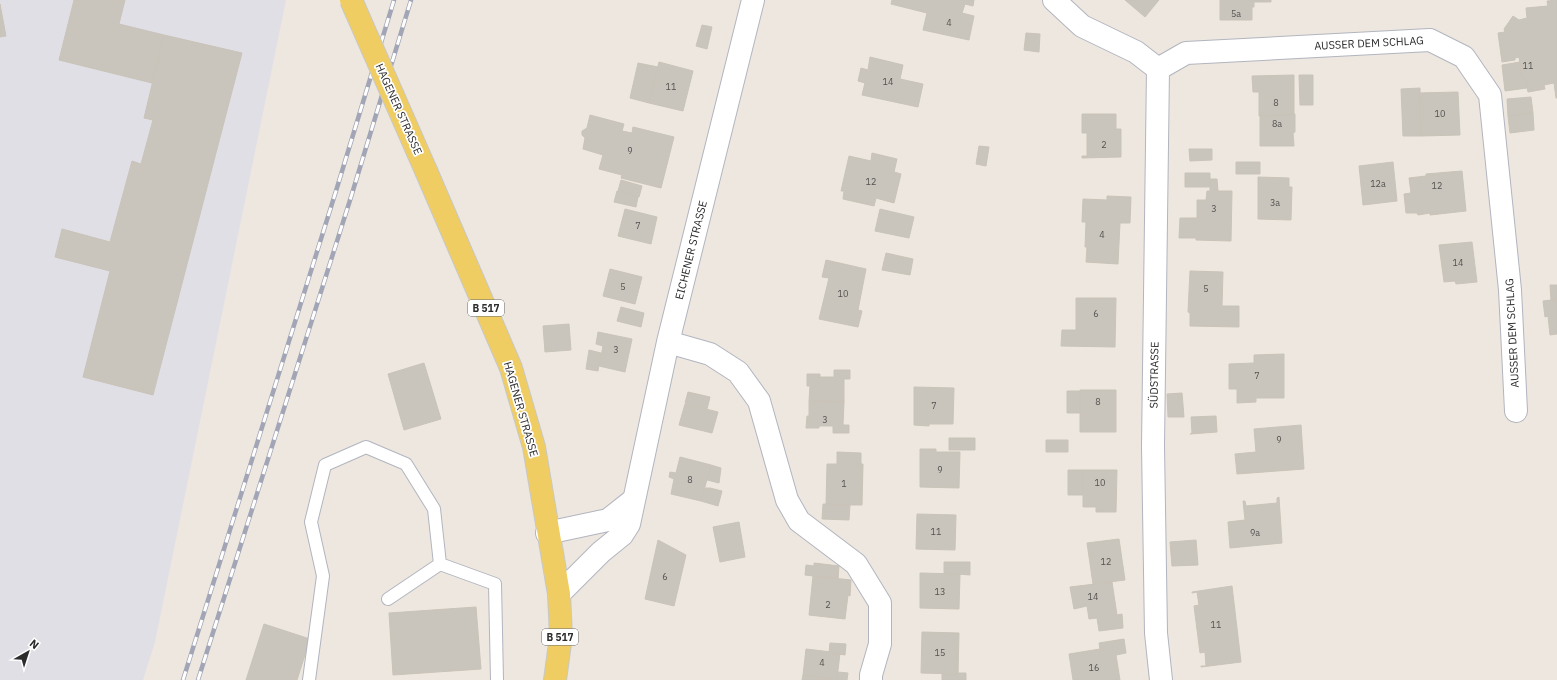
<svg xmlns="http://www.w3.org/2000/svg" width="1557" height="680" viewBox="0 0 1557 680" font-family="'IBM Plex Sans',sans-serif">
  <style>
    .industrial { fill: #e1dfe6 }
    .building { fill: #c9c5bd; stroke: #c9c3b8 }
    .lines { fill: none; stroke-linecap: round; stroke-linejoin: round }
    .lane-casing { stroke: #b2b5bf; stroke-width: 14 }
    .street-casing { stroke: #b2b5bf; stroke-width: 24 }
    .primary-casing { stroke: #c8c8c8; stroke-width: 24 }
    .lane { stroke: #fff; stroke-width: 12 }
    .street { stroke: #fff; stroke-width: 22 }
    .primary { stroke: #efcd62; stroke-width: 22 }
    .rail-casing { stroke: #a1a5b6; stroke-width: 4.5 }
    .rail { stroke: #fff; stroke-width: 3; stroke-dasharray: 9; stroke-linecap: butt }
    .primary-bridge-casing { stroke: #c8c8c8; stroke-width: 24; stroke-linecap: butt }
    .primary-bridge { stroke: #efcd62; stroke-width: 22 }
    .labels { text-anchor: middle; stroke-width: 3.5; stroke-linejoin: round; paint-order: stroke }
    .number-label { font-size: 9px; fill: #535250 }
    .shield { fill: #fff; stroke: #6b6b6b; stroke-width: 1 }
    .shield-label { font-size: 10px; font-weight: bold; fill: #2c2c2c }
    .street-label { font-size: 11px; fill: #2c2c2c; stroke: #fff }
  </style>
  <rect width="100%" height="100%" fill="#ede7df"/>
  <!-- industrial -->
  <path class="industrial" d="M0 0H286L155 642 143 680H0Z"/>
  <!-- building -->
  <path class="building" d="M74 0H125L119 24 164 35 152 83 59 60Z
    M892 0H974L973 6 965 4 962 13 974 16 969 40 923 30 927 13 891 4Z
    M1125 0H1159L1145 17Z
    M1220 0H1271V2H1254V7H1252V20H1220Z
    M1557 0V98H1556L1554 83 1544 85 1545 89 1528 92 1525 77 1522 78 1519 57 1515 58V60L1502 62 1498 33 1505 32 1504 29 1513 16 1519 20 1527 18 1526 8 1548 6 1547 1Z
    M0 4 6 36 0 37Z
    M702 25 712 27 707 49 696 46Z
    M1026 33 1040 34 1039 52 1024 50Z
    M164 35 242 53 153 395 83 377 110 271 55 257 62 229 110 242 132 161 141 164 153 120 144 118Z
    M870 57 903 65 900 79 923 84 918 107 862 95 865 83 858 81 861 68 868 70Z
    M659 62 693 71 683 111 649 103Z
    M1520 62 1522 78 1525 77 1527 88 1505 91 1502 65Z
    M638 63 658 67 649 103 630 98Z
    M1294 75V115L1259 116V92H1253L1252 76Z
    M1299 75H1313V105H1300Z
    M1420 88 1421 136H1403L1401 89Z
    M1458 92 1460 135 1421 136 1419 93Z
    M1531 97 1533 113 1508 116 1507 99Z
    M1533 113 1534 130 1510 133 1508 116Z
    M1082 114H1116V129H1121V157L1082 158V156H1087V133H1082Z
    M1294 114H1295V132L1293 133 1294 146H1260V116Z
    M590 115 624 124 622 131 632 133 633 127 674 137 661 188 621 178 622 175 599 169 603 155 583 149 585 138 582 135V131L587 128Z
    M979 146 989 147 986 166 976 164Z
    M1189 149H1212V160L1190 161Z
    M872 153 897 159 894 172 901 174 894 203 876 198 874 206 843 199 844 191H841L849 156 871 161Z
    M1236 162H1260V174H1236Z
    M1393 162 1397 201 1363 205 1359 166Z
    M1462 171 1466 211 1430 215V213L1418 215 1417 213H1406L1404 194 1411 193 1409 178 1426 176V174Z
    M1185 173H1210V187H1185Z
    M1258 177 1289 178V187H1292L1291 220 1258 219Z
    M1210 179H1217L1218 191H1232L1231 241 1196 240V238H1179L1180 218H1197V200H1206L1207 191H1210Z
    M621 180 642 186 639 197 618 191Z
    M617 191 638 197 636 207 614 202Z
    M1107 196 1131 197 1130 223H1120L1118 264 1086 262 1087 247H1085L1086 222H1082L1083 199 1107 200Z
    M625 209 657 217 651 244 618 236Z
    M880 209 914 217 909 238 875 231Z
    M1472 242 1477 282 1456 284 1455 281 1444 282 1439 245Z
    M886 253 913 259 910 275 882 270Z
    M826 260 866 269 858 310 862 311 858 327 819 319 829 278 822 277Z
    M610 269 642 277 635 304 603 296Z
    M1190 271 1223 272 1222 306H1239V327L1190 326V313L1188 312Z
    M1550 285H1557V300H1551Z
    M1076 298H1116L1115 347 1061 346 1062 330H1076Z
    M1551 300H1557V334L1550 335 1548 316 1545 317 1543 301Z
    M621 307 644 313 641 327 617 321Z
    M569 324 571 350 545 352 543 326Z
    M598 332 632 339 625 372 599 366 603 346 596 344Z
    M589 350 601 353 598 371 586 369Z
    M1284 354V398H1256V402L1237 403V389H1229V364L1254 363V355Z
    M424 363 441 419 404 430 388 374Z
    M834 370H850V379H844V402L809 401 810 386H807V374H820V377H834Z
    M914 387 954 388 953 424H929V426L914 425Z
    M1080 390H1116V432H1080Z
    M1067 391H1080V413H1067Z
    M688 392 710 397 707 409 685 403Z
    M1182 393 1184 417H1168L1167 394Z
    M809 401 844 402 843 425H849V433H833V426H819V428H806L807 416H809Z
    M685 404 718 412 712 433 679 425Z
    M1216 416 1217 432 1190 434 1192 433 1191 417Z
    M1301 425 1304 469 1237 474 1235 454 1256 452 1254 429Z
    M949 438H975V450H949Z
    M1046 440H1068V452H1046Z
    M920 449H936V452H960L959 488 920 487Z
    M837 452 861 453V464H837Z
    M680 457 711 465 701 501 671 494 674 479 669 477 670 472 676 473Z
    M827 464H863L862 505H826Z
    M711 465 721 468 719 483 707 480Z
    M1068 470H1083V495H1068Z
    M1083 470H1117L1116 512H1096V507H1083Z
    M705 488H710L722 491 718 506 701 501Z
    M1279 497 1282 543 1230 548 1228 522 1245 520 1243 501H1245L1246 506 1277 503V498Z
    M823 504 850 505 849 520 822 519Z
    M917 514 956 515 955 550 916 549Z
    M739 522 745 557 720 562 713 527Z
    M1119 539 1125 580 1093 584 1087 543Z
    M658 540 686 555 674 606 645 599Z
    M1196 540 1198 565 1172 566 1170 542Z
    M944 562H970V575L944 573Z
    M814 563 839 566 838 579 805 575 806 565 814 566Z
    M920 573 960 574 959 609 920 608Z
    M813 576 851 580 850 596 848 595 845 619 809 615Z
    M1112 582 1117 615 1122 614 1123 628 1099 631 1097 618 1089 619 1087 606 1074 609 1070 587Z
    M1232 586 1241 662 1201 667V666H1206L1205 652 1200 653 1194 606 1199 605 1197 592 1192 593V592Z
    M476 607 481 669 393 675 389 613Z
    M264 624 310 639 297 680H246Z
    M922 632 959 633 958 674 921 673Z
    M1124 639 1126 653 1116 655 1120 680H1073L1069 654 1100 649 1099 643Z
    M830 643 846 644 845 655 829 652Z
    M806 649 840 653 837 679 803 675Z
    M838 672 848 673 847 680H837Z
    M958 673H966V680H942V674H958Z
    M803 675 837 679V680H802Z"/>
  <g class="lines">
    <!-- lane casing -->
    <g class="lane-casing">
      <path id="lane" d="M388 599 440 564
        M309 680 323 576 311 522 325 465 366 447 406 464 434 509 440 564 495 584 497 680"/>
    </g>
    <!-- street casing -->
    <g class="street-casing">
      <path id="street" d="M1054 0 1082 26 1136 52 1158 69 1186 53 1430 40 1464 57 1490 95 1510 290 1516 411
        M1158 69 1153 446 1156 633 1161 680
        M668 342 710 354 738 372 759 401 787 500 799 521 856 564 880 603V644L871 675V680
        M547 533 608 520 632 501
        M559 594 601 552 622 535 629 524 668 342 753 0"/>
    </g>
    <!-- primary casing -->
    <g class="primary-casing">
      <path id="primary" d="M427 173 511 368 534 447 559 594 561 636 555 680"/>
    </g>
    <!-- lane -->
    <use href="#lane" class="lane"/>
    <!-- street -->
    <use href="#street" class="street"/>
    <!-- primary -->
    <use href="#primary" class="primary"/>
    <!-- rail casing -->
    <g class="rail-casing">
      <path id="rail" d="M183 680 336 191 394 0
        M198 680 351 197 411 0"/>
    </g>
    <!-- rail -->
    <use href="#rail" class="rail"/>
    <!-- primary-bridge casing -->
    <g class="primary-bridge-casing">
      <path id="primary-bridge" d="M351 0 427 173"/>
    </g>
    <!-- primary-bridge -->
    <use href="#primary-bridge" class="primary-bridge"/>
  </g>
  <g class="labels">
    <!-- number labels -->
    <g class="number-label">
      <text x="1236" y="17">5a</text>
      <text x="949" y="26">4</text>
      <text x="1528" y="69">11</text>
      <text x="888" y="85">14</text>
      <text x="671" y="90">11</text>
      <text x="1276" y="106">8</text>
      <text x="1440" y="117">10</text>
      <text x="1277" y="127">8a</text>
      <text x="1104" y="148">2</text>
      <text x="630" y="154">9</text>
      <text x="871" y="185">12</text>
      <text x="1378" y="187">12a</text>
      <text x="1437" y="189">12</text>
      <text x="1275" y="206">3a</text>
      <text x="1214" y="212">3</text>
      <text x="638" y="229">7</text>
      <text x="1102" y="238">4</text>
      <text x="1458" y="266">14</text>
      <text x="623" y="290">5</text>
      <text x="1206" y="292">5</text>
      <text x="843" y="297">10</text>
      <text x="1096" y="317">6</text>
      <text x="616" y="353">3</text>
      <text x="1257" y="379">7</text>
      <text x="1098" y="405">8</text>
      <text x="934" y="409">7</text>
      <text x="825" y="423">3</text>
      <text x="1279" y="443">9</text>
      <text x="940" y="473">9</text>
      <text x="690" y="483">8</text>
      <text x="1100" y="486">10</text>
      <text x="844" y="487">1</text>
      <text x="936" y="535">11</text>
      <text x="1255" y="536">9a</text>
      <text x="1106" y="565">12</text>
      <text x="665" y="580">6</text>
      <text x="940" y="595">13</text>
      <text x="1093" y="600">14</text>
      <text x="828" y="608">2</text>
      <text x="1216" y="628">11</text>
      <text x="940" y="656">15</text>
      <text x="822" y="666">4</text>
      <text x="1094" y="671">16</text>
    </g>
    <!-- shield labels -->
    <g class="shield">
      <rect x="468" y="300" width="36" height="16" rx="3"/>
      <rect x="542" y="629" width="36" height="16" rx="3"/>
    </g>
    <g class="shield-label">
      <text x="486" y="312">B 517</text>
      <text x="560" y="641">B 517</text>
    </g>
    <!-- street labels -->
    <g class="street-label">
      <text transform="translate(1369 43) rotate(-3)" y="4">AUSSER DEM SCHLAG</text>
      <text transform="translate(399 109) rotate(66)" y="4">HAGENER STRASSE</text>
      <text transform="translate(691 250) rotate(-76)" y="4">EICHENER STRASSE</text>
      <text transform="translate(1512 333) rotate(-93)" y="4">AUSSER DEM SCHLAG</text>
      <text transform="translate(1154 375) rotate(-89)" y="4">SÜDSTRASSE</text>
      <text transform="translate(521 409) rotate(74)" y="4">HAGENER STRASSE</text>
    </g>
  </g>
  <!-- north arrow -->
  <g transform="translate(28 652) rotate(39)" stroke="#ffffff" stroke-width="3" paint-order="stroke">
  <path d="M0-3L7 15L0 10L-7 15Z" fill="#2c2c2c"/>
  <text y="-6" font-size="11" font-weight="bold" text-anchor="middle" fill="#2c2c2c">N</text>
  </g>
</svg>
